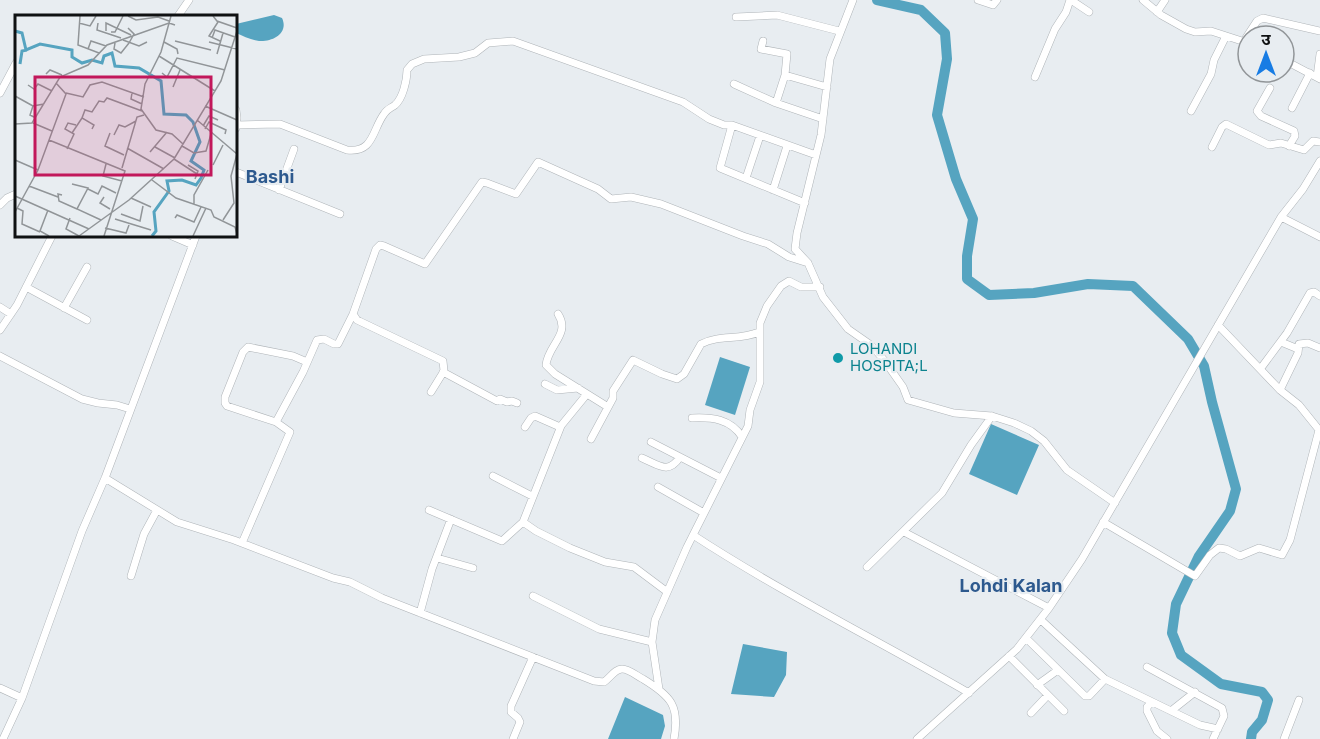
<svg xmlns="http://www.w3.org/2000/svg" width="1320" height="739" viewBox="0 0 1320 739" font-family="Inter,'Noto Sans Devanagari',sans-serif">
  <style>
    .water { fill: #56a4c0 }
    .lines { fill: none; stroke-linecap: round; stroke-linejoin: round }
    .river { stroke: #56a4c0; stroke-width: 10 }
    .minor-casing { stroke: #afb4b8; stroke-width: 8 }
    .minor { stroke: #fff; stroke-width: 7 }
    .culture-dot { fill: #0f9aa8; stroke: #e8edf1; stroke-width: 2 }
    .labels { text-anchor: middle; stroke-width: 4.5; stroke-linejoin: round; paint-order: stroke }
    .culture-label { font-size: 15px; fill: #0d838f; stroke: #e8edf1; text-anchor: start }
    .quarter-label { font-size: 18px; font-weight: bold; fill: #2d598e; stroke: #e8edf1 }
    .inset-river { fill: none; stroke: #56a4c0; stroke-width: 3 }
    .inset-road { fill: none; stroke: #919598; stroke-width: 1.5 }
    .view { fill: #c2185b; fill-opacity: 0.15; stroke: #c2185b; stroke-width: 3 }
    .inset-edge { fill: none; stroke: #0f1112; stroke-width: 3 }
  </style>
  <rect width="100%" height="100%" fill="#e8edf1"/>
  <!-- water -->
  <path class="water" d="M274 15 282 18C289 33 273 42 259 41 251 40 243 36 236 33V24Z
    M720 357 750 367 735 415 705 405Z
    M991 424 1039 445 1017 495 969 474Z
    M743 644 787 652 786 675 774 697 731 694Z
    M625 697 663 715 665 726 661 739H608Z"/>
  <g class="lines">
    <!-- river -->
    <path class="river" d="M877 0 921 10 945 33 947 59 937 115 956 179 973 219 967 256V279L989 295 1034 293 1088 284 1133 286 1188 339 1204 366 1212 402 1236 489 1230 511 1199 556 1176 604 1172 633 1181 655 1221 684 1262 692 1268 700 1262 720 1252 732 1251 739"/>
    <!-- minor casing -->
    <g class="minor-casing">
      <path id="minor" d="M853 0 830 59 821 135 797 233 795 249 808 263 823 297 848 329 871 345 884 360 903 387 908 400 954 413 992 416 1014 423 1031 431 1044 441 1067 470 1115 503
        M978 0 993 5 997 0
        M1071 0 1089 12
        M1143 0 1161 15 1186 29 1195 32 1211 31 1248 43
        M1157 12 1165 0
        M178 16 189 0
        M736 17 777 15 839 31
        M763 41 761 49 787 54 785 75 776 103
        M1244 41 1257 21 1263 18 1320 31
        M1284 60 1320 79
        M785 75 827 87
        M1035 77 1055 29 1066 12 1070 0
        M1317 77 1320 54
        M734 84 776 103 823 119
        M1270 88 1257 111 1261 116 1294 131 1295 136 1289 146
        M0 93 16 63
        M1292 108 1310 73
        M236 110 237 118 236 128
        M1191 111 1211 74 1214 60 1226 36
        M237 125 280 124 347 150C374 153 372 130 384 114 387 109 391 108 395 105 403 98 407 80 407 70L412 64 424 59 459 57 475 53 488 43 513 41 683 102 709 119 724 125H732L816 155
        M732 125 720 168 805 203
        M1212 147 1222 127 1226 124 1269 145 1281 143 1304 150 1313 141 1320 142
        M236 172 340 214
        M746 178 760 136
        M279 190 294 149
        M773 190 787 146
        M0 205 7 198 16 194
        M1281 217 1320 237
        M172 236 193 245
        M26 287 87 320
        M0 307 11 314
        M64 308 87 267
        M558 314C571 334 548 345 546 365L555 374 608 407
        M1218 325 1280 390 1299 405 1320 431
        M0 330 17 305 52 236
        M1281 342 1298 349
        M0 356 82 399 98 403 117 405 130 409
        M1261 368 1287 333 1310 293 1314 292 1320 296
        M443 372 497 401 500 399 507 402 512 401 517 403
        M545 384 557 390 578 388
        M1280 390 1298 353 1299 344 1308 343 1320 348
        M431 392 444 371 443 361 357 320 353 314 376 249 380 245 384 246 425 264 482 182 487 183 516 194 538 162 598 189 611 199 631 197 661 204 743 236 768 244 789 257 808 263
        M692 418C712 417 731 419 742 437
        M276 422 303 372 317 340 324 339 334 344H338L353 314
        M561 426 523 522 536 531 570 548 605 562 634 567 666 591
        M525 427 531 418 535 416 560 427 587 394
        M591 439 613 398V391L633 360 662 374 677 379 684 374 701 344C720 334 739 341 759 332
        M651 442 721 478
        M642 458C659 465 668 475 680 457
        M493 476 532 496
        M105 478 177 522 234 540 333 578 350 582 382 598 594 681 604 682C610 678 615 669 622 669 629 669 637 676 643 679 671 696 680 706 674 739
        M658 487 704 513
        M429 510 502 541 523 522
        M1103 522 1195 576 1210 555 1219 548 1226 549 1240 556 1259 548 1282 555 1290 540 1319 430
        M904 532 1049 608
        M693 535C782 593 877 640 969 693
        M242 543 290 432 276 422 227 406 225 403V397L243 352 248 347 293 356 307 362
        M437 558 473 568
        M867 567 942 493 971 445 992 416
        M131 576 144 534 157 510
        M533 596 599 629 652 642
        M420 613 432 569 451 519
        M1041 620 1105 679 1200 725 1218 729
        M1026 638 1085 696H1089L1105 679
        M1009 656 1064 711
        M1147 667 1222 708 1224 716 1213 739
        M1037 685 1058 670
        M0 688 22 698
        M659 689 652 642 655 620 687 547 748 426 750 410 760 382V323L767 306 781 286 789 281 801 287H820
        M1152 702 1147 707V711L1157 731 1167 739
        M1171 711 1195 692
        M1031 713 1048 695
        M3 739 22 698 82 531 105 478 196 236
        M513 739 520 722 518 718 511 712V706L533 657
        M917 739 1017 649 1049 608 1082 559 1281 217 1303 189 1320 161
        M1284 739 1299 700"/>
    </g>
    <!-- minor -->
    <use href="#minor" class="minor"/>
  </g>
  <!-- markers -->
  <circle class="culture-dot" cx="838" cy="358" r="6"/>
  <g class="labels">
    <!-- culture labels -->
    <g class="culture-label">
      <text x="850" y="354">LOHANDI<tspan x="850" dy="17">HOSPITA;L</tspan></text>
    </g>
    <!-- quarter labels -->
    <g class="quarter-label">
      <text x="270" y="183">Bashi</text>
      <text x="1011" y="592">Lohdi Kalan</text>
    </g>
  </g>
  <!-- overview -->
  <g transform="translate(15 15)">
    <rect width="222" height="222" fill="#e8edf1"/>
    <path class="inset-river" d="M0 16 7 18 11 35 25 29 57 35V42L67 48 77 45 87 48 89 41 97 38 100 51 124 53 146 66 149 99 171 100 178 107 185 127 176 146 189 155 186 163 181 170 167 165 152 166 154 176 139 197 141 216 137 221M5 49 7 36 12 35"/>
    <path class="inset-road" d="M65 1 63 30 84 38M113 1 121 5 143 2 154 6M156 1 146 37 130 69 126 94 141 115 157 119 168 129M198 1 202 6 222 13M203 7 194 21 205 26M64 8 75 11 81 1M83 8 82 15 106 23M113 13 119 19 114 28M91 16V8L116 20M96 17H100L108 1M197 23 200 15 220 22M108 25 124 31 132 27M160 26 196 35M149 27 162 34 163 39M194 27 222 34M100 28 99 34 106 38 114 28M73 34 76 26 91 31M202 39 208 18M144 41 200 76M147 58 152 62 162 43 210 55M31 59 35 55 47 60M13 70 19 74 23 69 37 76M158 72 165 55M51 78 68 82 75 70 87 67 129 82M117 78 116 84 127 89M0 81 18 91M190 91 222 105M21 103 15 100 18 91 29 89M182 105 222 139M18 108 37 116M0 109 17 108 45 62 73 50 92 30 154 8 160 10M188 111 194 101 203 105M77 114 79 110 67 103 70 95 77 97 84 86 89 87 92 83 127 96M190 114 194 107 211 115 210 119M57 118 67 103M95 118 90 131 109 140M99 120 104 110 110 112 121 106M34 125 110 156 89 221M167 131 179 138 191 136 196 119M140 132 160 143M112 133 149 154M52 134 59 119 50 114 53 108 61 110M135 137 152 117M159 144 182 159M0 145 23 155M91 149 88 161 107 166M173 150 183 156 180 164M198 150 208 130M107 153 122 102 129 100M137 165 161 183 196 195 199 202 220 212 222 219M57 169 73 173 62 194 86 205M14 171 43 182M73 174 83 179 87 171 101 178M47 180 43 179 44 186 62 194M0 181 74 214M89 182 85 188 95 194M116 183 136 192M179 190V180L193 155M2 193 8 196 7 209 25 217M33 195 25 216 34 221M0 197 23 155 51 79 41 68M106 199 125 206 128 191M55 203 51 214 64 221M160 203 162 200 179 207 186 192M100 204 136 215M208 205 219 188 216 161 222 139M90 213 111 218 114 210M64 221 114 185 159 144 206 66 222 16M178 221 191 193"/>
    <path class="view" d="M20 62H196V160H20Z"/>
    <rect width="222" height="222" class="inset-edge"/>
  </g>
  <!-- north arrow -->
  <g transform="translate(1266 54)"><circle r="28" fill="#e8edf1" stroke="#919598" stroke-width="1.5"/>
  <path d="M0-4.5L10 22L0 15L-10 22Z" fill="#177ce4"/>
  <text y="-9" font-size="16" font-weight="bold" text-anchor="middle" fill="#0f1112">उ</text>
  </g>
</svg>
